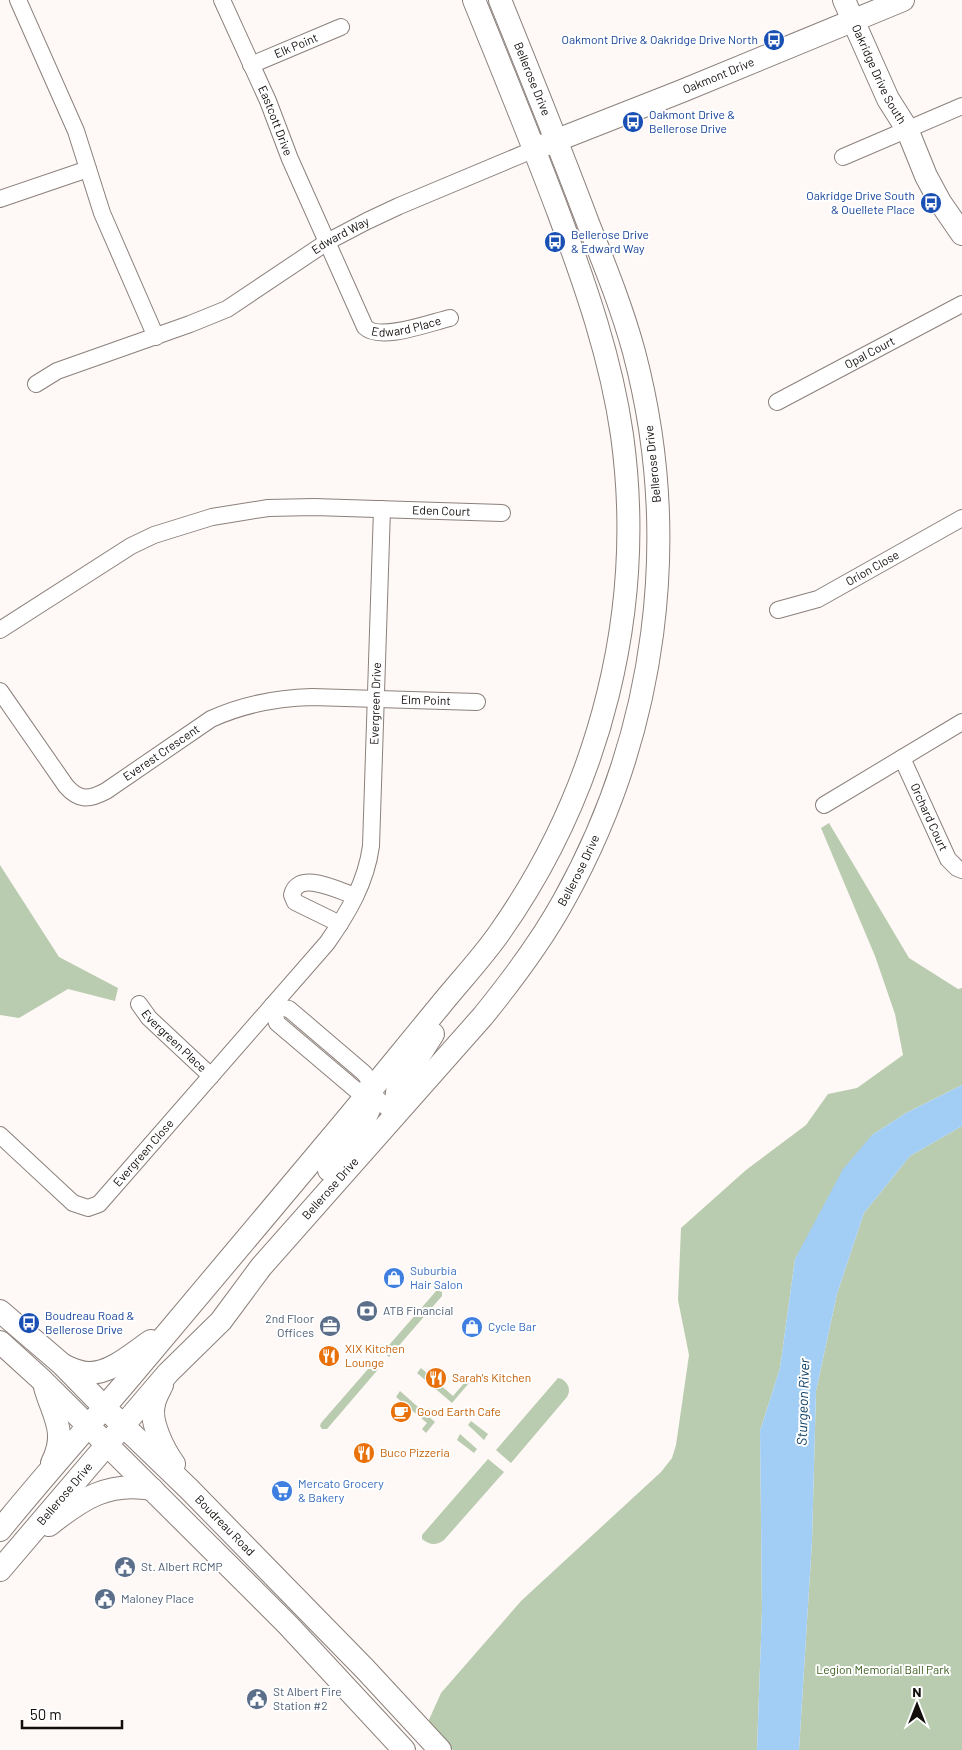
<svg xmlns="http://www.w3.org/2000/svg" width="962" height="1750" viewBox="0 0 962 1750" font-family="Barlow,sans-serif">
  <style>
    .green { fill: #baccaf }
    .water { fill: #a2cdf5 }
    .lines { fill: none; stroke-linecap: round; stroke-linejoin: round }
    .street-casing { stroke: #8b807b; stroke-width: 18 }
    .secondary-casing { stroke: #8b807b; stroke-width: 24 }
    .street { stroke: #fff; stroke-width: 16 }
    .secondary { stroke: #fff; stroke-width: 22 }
    .labels { text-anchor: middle; stroke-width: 4; stroke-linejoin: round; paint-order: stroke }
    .transit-label { font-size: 12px; fill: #164399; stroke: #fff; text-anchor: start }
    .street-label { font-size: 12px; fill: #120e0c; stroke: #fff }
    .shop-label { font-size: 12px; fill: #366cbe; stroke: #fff; text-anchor: start }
    .service-label { font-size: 12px; fill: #4e5e75; stroke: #fff; text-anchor: start }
    .food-label { font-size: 12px; fill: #c56008; stroke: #fff; text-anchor: start }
    .park-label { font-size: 12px; fill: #3a5d1c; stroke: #fff }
    .water-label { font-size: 14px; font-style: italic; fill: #0d3e63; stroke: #fff }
  </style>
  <rect width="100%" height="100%" fill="#fef8f6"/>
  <!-- green -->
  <path class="green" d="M829 823 909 958 958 989 962 988V1085L906 1113 872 1135 795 1259 780 1368 760 1431 762 1610 757 1750H453L428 1722 441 1693 521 1601 661 1472 672 1458 676 1445 689 1355 678 1300 681 1228 746 1170 806 1125 828 1094 857 1088 903 1055 895 1014 875 956 821 828Z
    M0 865 59 957 118 988 115 1001 68 989 19 1018 0 1015Z
    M962 1126V1750H799L812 1541 816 1391 837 1294 864 1213 910 1156Z
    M437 1290 442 1292V1296L389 1357 383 1352Z
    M375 1361 381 1366 327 1429H322L320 1426 321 1423Z
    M421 1368 453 1396 466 1381 469 1383 452 1403 417 1373Z
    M558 1378 562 1379C569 1384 571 1390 567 1397L511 1463 496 1450Z
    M400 1391 435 1422 426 1433 422 1429 427 1423 396 1397Z
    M471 1421 488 1434 484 1440 468 1425Z
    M460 1434 477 1449 474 1453 457 1440Z
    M488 1459 504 1472 444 1540C436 1546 430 1545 422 1539V1535Z"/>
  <!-- water -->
  <path class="water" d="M962 1085V1126L910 1156 864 1213 837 1294 816 1391 812 1541 799 1750H757L762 1610 760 1431 780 1368 795 1259 843 1169 872 1135 906 1113Z"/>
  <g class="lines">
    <!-- street casing -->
    <g class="street-casing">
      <g id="street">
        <path d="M18 0 76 131 102 213 156 337"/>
        <path id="s1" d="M222 0 268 101 290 159 365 327C380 342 432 322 450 318"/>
        <path id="s2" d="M251 65 341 27"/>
        <path d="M843 157 962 106"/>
        <path d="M0 199 88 169"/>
        <path id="s3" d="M36 384 57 371 190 324 227 309 327 242 367 221 399 206 535 149"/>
        <path id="s4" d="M777 402 962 304"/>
        <path id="s5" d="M778 610 818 599 962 518"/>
        <path id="s6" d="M0 630 131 546 154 535 212 517 268 508 314 507 502 513"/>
        <path id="s7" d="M0 691 66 786C79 801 89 800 106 791L211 719C244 704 276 698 312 697L477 702"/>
        <path id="s8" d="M902 758 948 859 957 868 962 870"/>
        <path d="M824 805 962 722"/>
        <path d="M340 924 295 902 292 895C298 869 339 891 355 896"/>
        <path id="s9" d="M139 1004 149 1018 211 1076"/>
        <path d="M272 1006 277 1023 356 1090 370 1092 395 1115"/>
        <path d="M272 1006 289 1009 364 1073 368 1078 370 1092"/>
        <path id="s10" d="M0 1135 73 1203 88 1208 99 1204 327 943C348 913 366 883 371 846L382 509"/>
      </g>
    </g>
    <!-- secondary casing -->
    <g class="secondary-casing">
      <g id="secondary">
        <path id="s11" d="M844 0 888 99 907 129 926 176 940 202 962 234"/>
        <path id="s12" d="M542 146 682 91 903 0"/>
        <path d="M395 1115 397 1092 401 1084 433 1034"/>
        <path d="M329 1170 362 1125 371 1105"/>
        <path id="s13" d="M0 1311 63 1365 104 1407 189 1489 365 1669 440 1750"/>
        <path d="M0 1342 43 1381 251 1588 288 1625 404 1750"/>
        <path d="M63 1365C71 1369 80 1373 89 1373 112 1373 133 1353 151 1341"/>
        <path d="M162 1385C159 1391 155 1398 154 1404 149 1421 164 1450 174 1464"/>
        <path d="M45 1387C53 1416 68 1432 52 1463"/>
        <path d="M49 1525C82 1499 108 1481 152 1489"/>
        <path d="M0 1530C43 1477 88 1427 132 1375 197 1298 261 1221 326 1144 364 1099 401 1053 439 1007 459 982 482 958 500 932 601 788 646 609 622 435 611 358 586 287 559 214 532 142 503 71 474 0"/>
        <path id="s14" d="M0 1570 168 1373 221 1321 261 1267 483 1016C513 979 541 942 564 900 657 733 683 537 634 352 622 308 605 266 588 223 560 148 530 74 500 0"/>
      </g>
    </g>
    <!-- street -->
    <use href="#street" class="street"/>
    <!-- secondary -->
    <use href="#secondary" class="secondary"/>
  </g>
  <!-- icons -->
  <defs>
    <g id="bus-disc" transform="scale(1.125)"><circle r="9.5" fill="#1a4fb4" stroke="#fff"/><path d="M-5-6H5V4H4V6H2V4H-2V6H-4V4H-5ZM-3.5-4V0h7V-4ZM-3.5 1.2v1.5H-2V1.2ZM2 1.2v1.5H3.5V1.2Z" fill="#fff"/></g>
    <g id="shop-disc" transform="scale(1.125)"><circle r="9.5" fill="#3f7fe0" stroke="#fff"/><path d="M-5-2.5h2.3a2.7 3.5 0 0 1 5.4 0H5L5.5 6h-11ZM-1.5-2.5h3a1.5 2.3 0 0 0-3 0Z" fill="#fff"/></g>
    <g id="bank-disc" transform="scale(1.125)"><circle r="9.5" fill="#5c6f8a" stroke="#fff"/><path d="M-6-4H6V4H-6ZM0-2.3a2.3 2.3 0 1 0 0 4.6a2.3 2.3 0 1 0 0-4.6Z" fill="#fff"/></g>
    <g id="office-disc" transform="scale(1.125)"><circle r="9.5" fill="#5c6f8a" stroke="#fff"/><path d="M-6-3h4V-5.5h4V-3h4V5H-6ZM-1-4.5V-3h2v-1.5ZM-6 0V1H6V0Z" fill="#fff"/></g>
    <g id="restaurant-disc" transform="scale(1.125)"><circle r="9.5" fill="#e8710a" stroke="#fff"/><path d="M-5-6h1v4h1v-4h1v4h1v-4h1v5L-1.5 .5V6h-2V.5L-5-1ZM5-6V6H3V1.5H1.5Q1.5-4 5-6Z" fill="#fff"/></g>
    <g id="cafe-disc" transform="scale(1.125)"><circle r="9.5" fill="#e8710a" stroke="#fff"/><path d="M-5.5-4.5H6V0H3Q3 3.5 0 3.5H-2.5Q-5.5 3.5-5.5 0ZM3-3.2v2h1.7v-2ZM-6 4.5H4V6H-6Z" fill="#fff"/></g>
    <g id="supermarket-disc" transform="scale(1.125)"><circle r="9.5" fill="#3f7fe0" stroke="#fff"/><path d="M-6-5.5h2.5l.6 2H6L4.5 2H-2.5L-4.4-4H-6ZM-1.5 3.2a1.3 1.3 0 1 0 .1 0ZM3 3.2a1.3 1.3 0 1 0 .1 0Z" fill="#fff"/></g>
    <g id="civic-disc" transform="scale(1.125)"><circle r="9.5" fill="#5c6f8a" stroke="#fff"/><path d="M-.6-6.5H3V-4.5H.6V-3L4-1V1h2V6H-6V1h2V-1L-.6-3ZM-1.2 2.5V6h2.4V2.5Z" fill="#fff"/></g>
  </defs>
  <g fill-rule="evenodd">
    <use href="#bus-disc" x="774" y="40"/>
    <use href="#bus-disc" x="633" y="122"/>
    <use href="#bus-disc" x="931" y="203"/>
    <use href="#bus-disc" x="555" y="242"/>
    <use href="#shop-disc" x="394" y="1278"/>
    <use href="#bank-disc" x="367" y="1311"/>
    <use href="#bus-disc" x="29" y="1323"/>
    <use href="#office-disc" x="330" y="1326"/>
    <use href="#shop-disc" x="472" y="1327"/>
    <use href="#restaurant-disc" x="329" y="1356"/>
    <use href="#restaurant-disc" x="436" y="1378"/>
    <use href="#cafe-disc" x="401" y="1412"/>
    <use href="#restaurant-disc" x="364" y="1453"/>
    <use href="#supermarket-disc" x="282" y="1491"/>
    <use href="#civic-disc" x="125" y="1567"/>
    <use href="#civic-disc" x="105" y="1599"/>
    <use href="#civic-disc" x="257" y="1699"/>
  </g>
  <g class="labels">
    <!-- transit labels -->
    <g class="transit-label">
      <text x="758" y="44" text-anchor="end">Oakmont Drive &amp; Oakridge Drive North</text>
      <text x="649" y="119">Oakmont Drive &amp;<tspan x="649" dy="14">Bellerose Drive</tspan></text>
      <text x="915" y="200" text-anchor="end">Oakridge Drive South<tspan x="915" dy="14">&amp; Ouellete Place</tspan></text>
      <text x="571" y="239">Bellerose Drive<tspan x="571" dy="14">&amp; Edward Way</tspan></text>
      <text x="45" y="1320">Boudreau Road &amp;<tspan x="45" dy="14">Bellerose Drive</tspan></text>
    </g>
    <!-- street labels -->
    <g class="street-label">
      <text dy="4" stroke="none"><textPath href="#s2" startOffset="49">Elk Point</textPath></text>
      <text dy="4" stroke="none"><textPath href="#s11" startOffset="82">Oakridge Drive South</textPath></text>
      <text dy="4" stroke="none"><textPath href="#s12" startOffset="190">Oakmont Drive</textPath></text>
      <text transform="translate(532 79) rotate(68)" y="4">Bellerose Drive</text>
      <text dy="4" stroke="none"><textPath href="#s1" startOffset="132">Eastcott Drive</textPath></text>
      <text dy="4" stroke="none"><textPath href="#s3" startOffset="341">Edward Way</textPath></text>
      <text dy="4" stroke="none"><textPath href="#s1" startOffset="400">Edward Place</textPath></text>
      <text dy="4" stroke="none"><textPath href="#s4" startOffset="105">Opal Court</textPath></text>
      <text transform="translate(653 464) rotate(-96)" y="4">Bellerose Drive</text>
      <text dy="4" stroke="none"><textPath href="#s6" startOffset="472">Eden Court</textPath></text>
      <text dy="4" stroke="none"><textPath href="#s5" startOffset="104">Orion Close</textPath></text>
      <text dy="4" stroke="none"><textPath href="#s7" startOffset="506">Elm Point</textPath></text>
      <text dy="4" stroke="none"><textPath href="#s10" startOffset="724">Evergreen Drive</textPath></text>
      <text dy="4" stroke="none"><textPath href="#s7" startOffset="228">Everest Crescent</textPath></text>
      <text dy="4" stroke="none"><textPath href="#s8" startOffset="65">Orchard Court</textPath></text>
      <text dy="4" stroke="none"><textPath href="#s14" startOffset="910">Bellerose Drive</textPath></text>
      <text dy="4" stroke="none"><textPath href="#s9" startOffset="51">Evergreen Place</textPath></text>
      <text dy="4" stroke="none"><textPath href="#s10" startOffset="195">Evergreen Close</textPath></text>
      <text dy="4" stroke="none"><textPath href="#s14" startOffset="505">Bellerose Drive</textPath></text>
      <text dy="4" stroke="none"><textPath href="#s14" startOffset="100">Bellerose Drive</textPath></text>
      <text dy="4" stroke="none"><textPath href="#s13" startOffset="311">Boudreau Road</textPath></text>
    </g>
    <!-- shop labels -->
    <g class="shop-label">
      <text x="410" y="1275">Suburbia<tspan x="410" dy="14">Hair Salon</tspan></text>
      <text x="488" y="1331">Cycle Bar</text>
      <text x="298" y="1488">Mercato Grocery<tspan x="298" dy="14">&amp; Bakery</tspan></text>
    </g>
    <!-- service labels -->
    <g class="service-label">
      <text x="383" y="1315">ATB Financial</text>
      <text x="314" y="1323" text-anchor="end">2nd Floor<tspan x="314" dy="14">Offices</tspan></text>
      <text x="141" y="1571">St. Albert RCMP</text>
      <text x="121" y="1603">Maloney Place</text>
      <text x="273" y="1696">St Albert Fire<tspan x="273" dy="14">Station #2</tspan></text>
    </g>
    <!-- food labels -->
    <g class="food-label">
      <text x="345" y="1353">XIX Kitchen<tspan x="345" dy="14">Lounge</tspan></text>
      <text x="452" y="1382">Sarah's Kitchen</text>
      <text x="417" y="1416">Good Earth Cafe</text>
      <text x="380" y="1457">Buco Pizzeria</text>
    </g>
    <!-- park labels -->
    <g class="park-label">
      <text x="883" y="1674">Legion Memorial Ball Park</text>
    </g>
    <!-- water labels -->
    <g class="water-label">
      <text transform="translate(803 1402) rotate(-88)" y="5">Sturgeon River</text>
    </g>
  </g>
  <!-- north arrow -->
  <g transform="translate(917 1705)" stroke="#ffffff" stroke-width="4" paint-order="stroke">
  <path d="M0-4L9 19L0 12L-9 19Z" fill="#120e0c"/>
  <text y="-8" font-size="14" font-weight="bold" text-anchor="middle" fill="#120e0c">N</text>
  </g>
  <!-- scale -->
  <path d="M22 1720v8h100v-8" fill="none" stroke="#120e0c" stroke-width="2.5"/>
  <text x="30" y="1720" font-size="15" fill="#120e0c" stroke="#ffffff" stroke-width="4" paint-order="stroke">50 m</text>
</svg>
